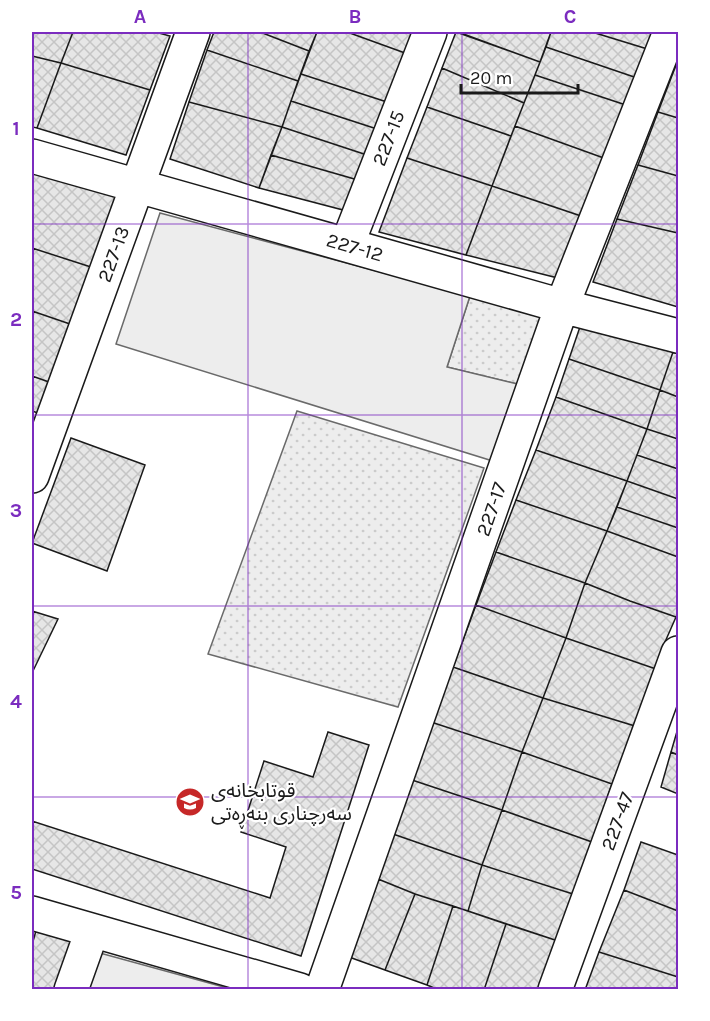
<svg xmlns="http://www.w3.org/2000/svg" width="710" height="1021" viewBox="0 0 710 1021" font-family="Karla,'Noto Sans Arabic',sans-serif">
  <style>
    .grass { fill: url(#grass-dots); stroke: #6a6a6a; stroke-width: 1.5 }
    .built { fill: #ededed; stroke: #6a6a6a; stroke-width: 1.5 }
    .building { fill: url(#building-cross-hatch); stroke: #1a1a1a; stroke-width: 1.5 }
    .lines { fill: none; stroke-linecap: round; stroke-linejoin: round }
    .street-casing { stroke: #1a1a1a; stroke-width: 36 }
    .street { stroke: #fff; stroke-width: 33 }
    .grid { fill: none; stroke: #7b2cbf; stroke-width: 1.5; stroke-opacity: 0.55 }
    .labels { text-anchor: middle; stroke-width: 4.5; stroke-linejoin: round; paint-order: stroke }
    .street-label { font-size: 20px; fill: #1a1a1a; stroke: #fff }
    .poi-label { font-size: 20px; fill: #1a1a1a; stroke: #fff; text-anchor: start }
    .neatline { fill: none; stroke: #7b2cbf; stroke-width: 2 }
    .grid-label { font-size: 20px; text-anchor: middle; font-weight: bold; fill: #7b2cbf }
  </style>
  <defs>
    <pattern id="grass-dots" width="8" height="8" patternUnits="userSpaceOnUse" patternTransform="scale(1.5)"><rect width="8" height="8" fill="#ededed"/><path d="M2 2h.1M6 6h.1" fill="none" stroke="#cbcbcb" stroke-width="1.8" stroke-linecap="round"/></pattern>
    <pattern id="building-cross-hatch" width="8" height="8" patternUnits="userSpaceOnUse" patternTransform="scale(1.5)"><rect width="8" height="8" fill="#e6e6e6"/><path d="M0 0l8 8M0 8l8-8" fill="none" stroke="#c5c5c5"/></pattern>
  </defs>
  <rect width="100%" height="100%" fill="#fff"/>
  <!-- grass -->
  <path class="grass" d="M470 296 543 316 526 386 447 367Z
    M297 411 484 468 398 707 208 654Z"/>
  <!-- built -->
  <path class="built" d="M160 213 470 296 447 367 526 386 496 462 116 344Z
    M89 950 231 989 76 990Z"/>
  <!-- building -->
  <path class="building" d="M32 32H73L61 63 32 56Z
    M73 32H155L170 36 150 90 61 63Z
    M214 32H260L309 51 298 81 207 50Z
    M260 32H317L309 51Z
    M317 32H347L405 53 387 102 301 74Z
    M347 32H413L405 53Z
    M456 32 540 62 524 103 442 68Z
    M458 32H551L540 62Z
    M551 32H592L654 51 643 80 546 47Z
    M592 32H662L654 51Z
    M546 47 643 80 632 107 535 75Z
    M207 50 298 81 282 127 189 102Z
    M32 56 61 63 37 128 32 127Z
    M678 60V118L658 112Z
    M61 63 150 90 126 155 37 128Z
    M442 68 524 103 511 136 427 107Z
    M301 74 387 102 377 129 291 101Z
    M535 75 632 107 612 161 515 126Z
    M291 101 377 129 367 155 282 127Z
    M189 102 282 127 259 188 170 159Z
    M427 107 511 136 492 186 407 158Z
    M658 112 678 118V176L638 165Z
    M515 126 612 161 590 219 492 186Z
    M282 127 367 155 358 180 271 155Z
    M271 155 358 180 347 211 259 188Z
    M407 158 492 186 466 255 379 232Z
    M638 165 678 176V233L617 219Z
    M32 170 116 196 91 267 32 248Z
    M492 186 590 219 566 280 466 255Z
    M617 219 678 233V307L593 282Z
    M32 248 91 267 70 324 32 311Z
    M32 311 70 324 49 382 32 376Z
    M582 321 673 352 660 390 569 359Z
    M673 352 678 354V397L660 390Z
    M569 359 660 390 647 429 556 397Z
    M32 376 49 382 38 413 32 411Z
    M660 390 678 397V439L647 429Z
    M556 397 647 429 627 481 536 450Z
    M647 429 678 439V469L637 455Z
    M71 438 145 465 107 571 32 543Z
    M536 450 627 481 607 531 516 500Z
    M637 455 678 469V499L627 481Z
    M627 481 678 499V528L617 507Z
    M516 500 607 531 585 583 496 552Z
    M617 507 678 528V557L607 531Z
    M607 531 678 557V613L676 617 630 601 585 583Z
    M496 552 585 583 566 638 476 605Z
    M585 583 630 601 676 617 665 642 656 669 566 638Z
    M476 605 566 638 543 698 453 667Z
    M32 611 58 619 32 673Z
    M566 638 656 669 635 726 543 698Z
    M453 667 543 698 522 752 431 722Z
    M543 698 635 726 612 784 522 752Z
    M431 722 522 752 502 810 412 780Z
    M678 728V755L671 752Z
    M328 732 369 745 301 956 32 869V821L270 898 286 847 241 832 264 761 313 777Z
    M522 752 612 784 592 842 502 810Z
    M671 752 678 755V794L661 787Z
    M412 780 502 810 482 865 393 834Z
    M502 810 592 842 573 894 482 865Z
    M393 834 482 865 468 911 415 894 378 879Z
    M641 842 678 855V911L624 890Z
    M482 865 573 894 558 941 468 911Z
    M378 879 415 894 385 970 349 957Z
    M624 890 678 911V977L599 952Z
    M415 894 453 906 427 985 385 970Z
    M453 906 506 924 484 990H439L427 985Z
    M506 924 558 941 542 990H484Z
    M37 927 73 938 59 990H32V945Z
    M599 952 678 977V983L676 990H585Z"/>
  <g class="lines">
    <!-- street casing -->
    <g class="street-casing">
      <path id="street" d="M32 156 562 306 678 336
        M347 245 430 32
        M32 476 193 32
        M32 913 300 990
        M71 990 92 931
        M322 990 562 306 670 32
        M555 990 678 653"/>
    </g>
    <!-- street -->
    <use href="#street" class="street"/>
  </g>
  <!-- grid -->
  <path class="grid" d="M248 32V990M462 32V990M32 224H678M32 415H678M32 606H678M32 797H678"/>
  <!-- icons -->
  <defs>
    <g id="school-disc" transform="scale(1.5)"><circle r="9.5" fill="#c62828" stroke="#fff"/><path d="M0-5L7-2L0 1L-7-2ZM-4 1L0 2.5L4 1V4Q0 6-4 4Z" fill="#fff"/></g>
  </defs>
  <g fill-rule="evenodd">
    <use href="#school-disc" x="190" y="802"/>
  </g>
  <g class="labels">
    <!-- street labels -->
    <g class="street-label">
      <text transform="translate(388 138) rotate(-69)" y="7">227-15</text>
      <text transform="translate(355 247) rotate(16)" y="7">227-12</text>
      <text transform="translate(113 254) rotate(-70)" y="7">227-13</text>
      <text transform="translate(491 509) rotate(-71)" y="7">227-17</text>
      <text transform="translate(617 821) rotate(-70)" y="7">227-47</text>
    </g>
    <!-- poi labels -->
    <g class="poi-label">
      <text x="211" y="797">قوتابخانەی<tspan x="211" dy="23">سەرچناری بنەڕەتی</tspan></text>
    </g>
  </g>
  <!-- border -->
  <rect width="710" height="1021" fill="none" stroke="#ffffff" stroke-width="66"/>
  <!-- scale -->
  <path d="M461 84v9h117v-9" fill="none" stroke="#1a1a1a" stroke-width="3"/>
  <text x="470" y="84" font-size="18" fill="#1a1a1a" stroke="#ffffff" stroke-width="4.5" paint-order="stroke">20 m</text>
  <rect x="33" y="33" width="644" height="955" class="neatline"/>
  <g class="grid-label">
    <text x="140" y="23">A</text>
    <text x="355" y="23">B</text>
    <text x="570" y="23">C</text>
    <text x="16" y="135">1</text>
    <text x="16" y="326">2</text>
    <text x="16" y="517">3</text>
    <text x="16" y="708">4</text>
    <text x="16" y="899">5</text>
  </g>
</svg>
